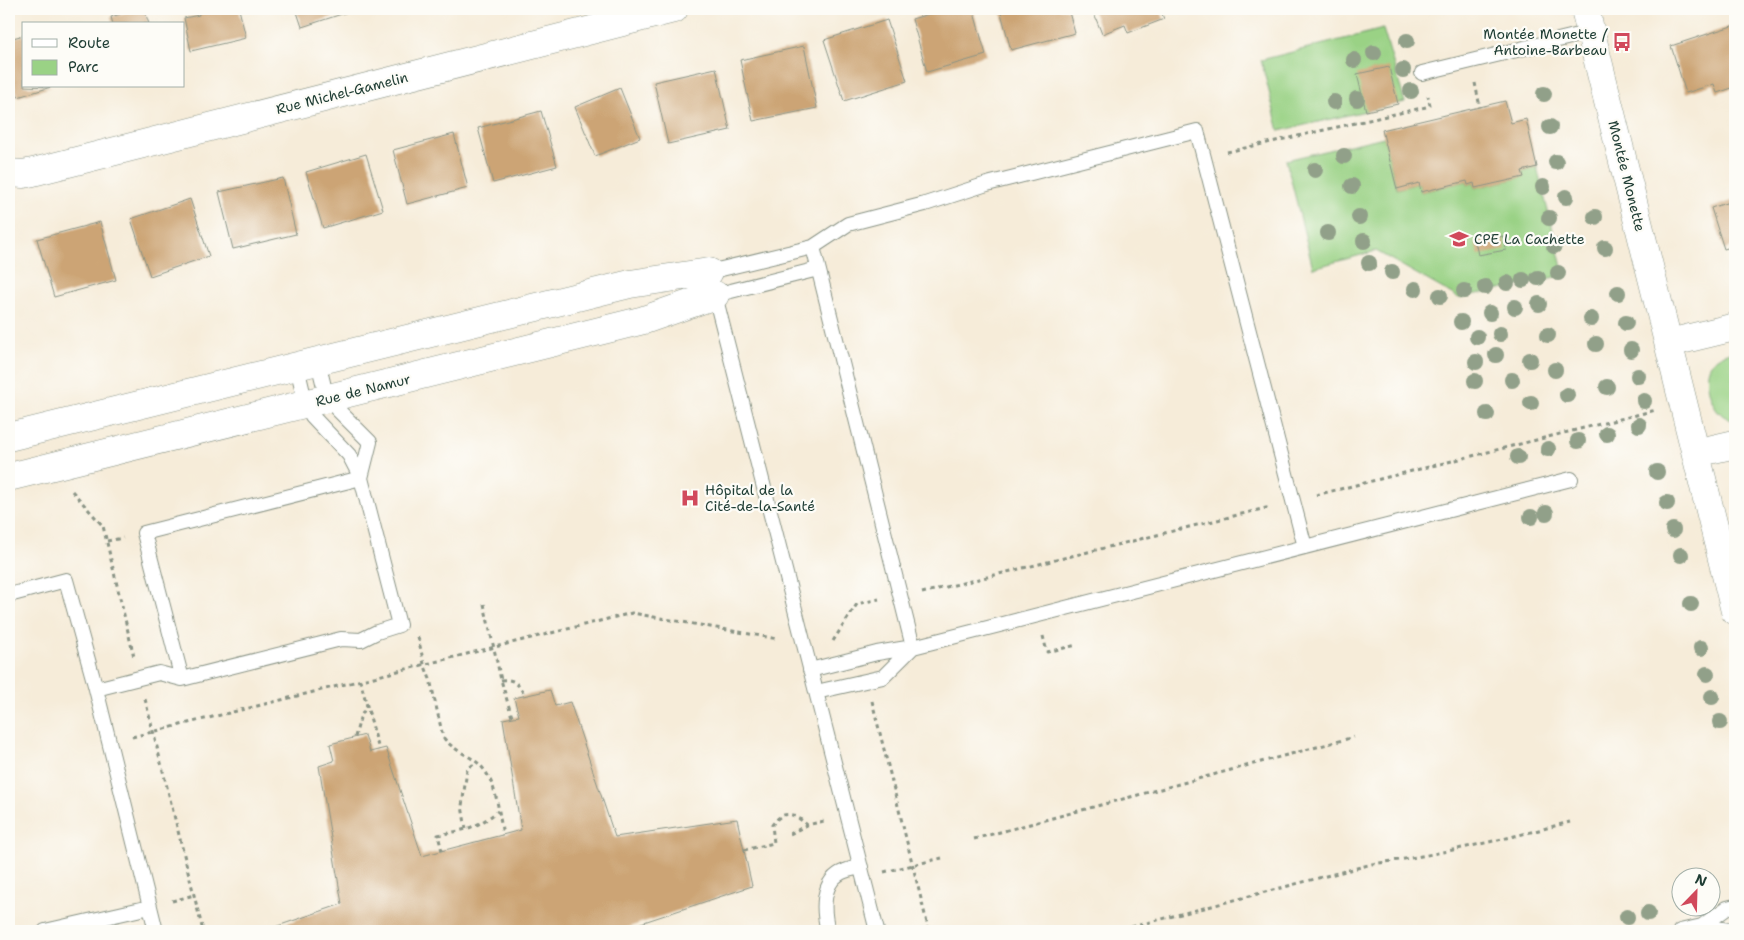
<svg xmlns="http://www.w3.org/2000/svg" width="1744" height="940" viewBox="0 0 1744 940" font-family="'Shantell Sans',sans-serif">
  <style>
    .green { fill: #9ad285; stroke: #5c885c }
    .building { fill: #cca475 }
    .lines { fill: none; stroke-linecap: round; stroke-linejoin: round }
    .service-casing { stroke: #8a9486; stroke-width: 16 }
    .minor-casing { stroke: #8a9486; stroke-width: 29 }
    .path { stroke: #8a9486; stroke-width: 3; stroke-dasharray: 4 4; stroke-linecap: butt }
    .service { stroke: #fff; stroke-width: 14 }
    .minor { stroke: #fff; stroke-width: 28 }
    .tree { fill: #91a089 }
    .labels { text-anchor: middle; stroke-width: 4.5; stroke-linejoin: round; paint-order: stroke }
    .poi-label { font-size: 14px; fill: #1f3d34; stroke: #fdfcf7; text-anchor: start }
    .street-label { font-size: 14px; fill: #1f3d34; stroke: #fdfcf7 }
  </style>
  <rect width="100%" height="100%" fill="#fdfcf7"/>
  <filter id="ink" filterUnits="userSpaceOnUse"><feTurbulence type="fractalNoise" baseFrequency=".02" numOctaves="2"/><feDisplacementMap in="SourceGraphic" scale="10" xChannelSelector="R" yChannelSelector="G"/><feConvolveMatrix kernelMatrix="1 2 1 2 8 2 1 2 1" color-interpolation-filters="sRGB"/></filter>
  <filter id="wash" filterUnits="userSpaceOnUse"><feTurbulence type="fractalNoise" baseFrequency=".0096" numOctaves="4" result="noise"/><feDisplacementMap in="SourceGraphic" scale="20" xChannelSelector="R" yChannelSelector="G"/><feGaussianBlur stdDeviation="1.12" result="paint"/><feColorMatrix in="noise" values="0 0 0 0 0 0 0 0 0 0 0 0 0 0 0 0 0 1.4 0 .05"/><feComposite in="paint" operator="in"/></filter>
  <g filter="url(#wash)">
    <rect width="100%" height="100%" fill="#f6ecd9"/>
    <!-- green -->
    <path class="green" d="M1383 29 1405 102 1279 131 1261 60Z
      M1384 137 1397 189 1419 183 1421 192 1467 181 1468 185 1474 183 1475 188 1523 177 1522 171 1537 167 1564 275 1459 298 1376 251 1313 268 1286 160Z
      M1735 351V421H1734C1729 419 1724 417 1720 413 1710 404 1703 376 1711 364 1717 356 1726 353 1735 351Z"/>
    <g id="blocks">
      <!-- building -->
      <path class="building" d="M136 9H144L149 24H113L111 17Z
        M198 9H239L246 38 191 51 184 18 199 15Z
        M296 9H357L302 27Z
        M946 9H973L986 55 927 72 912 19Z
        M1000 9H1068L1075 33 1011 50Z
        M1092 9H1160L1164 19 1128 33 1125 25 1102 34Z
        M887 20 907 81 844 101 824 40Z
        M1735 25V87L1717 93 1714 84 1686 93 1671 46Z
        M24 35V86L51 87 18 97 9 68V39Z
        M804 46 817 108 753 121 740 60Z
        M1389 67 1398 104 1366 111 1357 74Z
        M716 68 730 130 668 144 654 82Z
        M620 88 640 138 595 156 575 107Z
        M1505 101 1511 123 1526 119 1537 167 1522 171 1524 177 1475 188 1474 183 1468 185 1467 181 1421 192 1419 183 1397 189 1382 130Z
        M541 111 557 166 493 183 478 128Z
        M454 134 468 188 407 204 393 150Z
        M366 154 383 210 323 228 306 172Z
        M283 178 296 234 233 249 219 192Z
        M190 199 209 256 150 276 131 219Z
        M1735 200V246L1724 249 1711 208Z
        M100 222 116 280 54 297 37 239Z
        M1503 236 1506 250 1478 255 1475 241Z
        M550 690 555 706 570 702 615 837 737 819 752 886 617 931H263L342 904 319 766 334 761 330 744 365 735 370 752 386 748 422 856 521 830 503 719 519 716 514 698Z"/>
    </g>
  </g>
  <g filter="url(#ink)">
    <use href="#blocks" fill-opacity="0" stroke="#8a9486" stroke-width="1"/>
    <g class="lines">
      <!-- service casing -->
      <g class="service-casing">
        <path id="service" d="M1422 73 1591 32
          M813 247 709 272 877 931
          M715 295 818 269
          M318 362 327 399 370 442 361 478
          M297 367 306 405 312 416 349 455 361 478 399 625 377 632 361 640 341 639 182 679 144 533 361 478
          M9 595 66 580 96 689 156 931
          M913 647 813 247 848 224 925 204 987 184 1197 131 1305 547
          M810 670 877 653 913 647 1571 479
          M96 689 159 673 182 679
          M816 692 883 677 913 647
          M1702 926 1735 931
          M45 931 150 907
          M828 931C823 912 820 880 845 871 850 869 855 868 861 867
          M1680 931 1702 926 1727 908 1735 906"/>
      </g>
      <!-- minor casing -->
      <g class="minor-casing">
        <path id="minor" d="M1585 9 1735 611
          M9 173 23 174 33 172 674 9
          M1669 343 1735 327
          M9 437 630 284 709 272
          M1696 453 1735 444
          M9 477 644 320 715 295"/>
      </g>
      <!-- path -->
      <path class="path" d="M1475 83 1480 107
        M1227 152 1426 107 1430 105 1428 96
        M72 491 103 526 134 657
        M1316 495 1656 410
        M107 541 123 538
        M922 593 1270 507
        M484 604 501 680 512 717
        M1043 636 1047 652 1077 645
        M418 637 424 664 430 679 443 737C451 748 463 753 474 760 497 776 498 810 503 835
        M833 641 857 604 879 599
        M360 680 379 750
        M501 680C515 678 519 685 525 696
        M145 699 203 931
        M872 701 929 931
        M132 737 632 613 778 639
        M355 737 360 718 367 705
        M466 829 462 806 467 770 476 762
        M790 834 807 825
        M974 839 1354 737
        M744 850 774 843 772 825C784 809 794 813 807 825L824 821
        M442 851 438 835C465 830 477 828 498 811
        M884 872 942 858
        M172 901 194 895
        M1116 931 1372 864C1438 855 1505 839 1570 822"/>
      <!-- service -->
      <use href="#service" class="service"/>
      <!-- minor -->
      <use href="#minor" class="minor"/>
    </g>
    <!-- trees -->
    <g class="tree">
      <circle cx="1407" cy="41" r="8"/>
      <circle cx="1374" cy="53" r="8"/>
      <circle cx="1354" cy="60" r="8"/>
      <circle cx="1403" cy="70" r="8"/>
      <circle cx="1411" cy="91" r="8"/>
      <circle cx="1544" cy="94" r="8"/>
      <circle cx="1357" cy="99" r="8"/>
      <circle cx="1334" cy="102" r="8"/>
      <circle cx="1550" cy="127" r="8"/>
      <circle cx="1344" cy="156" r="8"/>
      <circle cx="1556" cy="162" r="8"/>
      <circle cx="1315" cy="170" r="8"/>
      <circle cx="1352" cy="186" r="8"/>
      <circle cx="1543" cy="187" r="8"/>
      <circle cx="1566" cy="197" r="8"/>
      <circle cx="1359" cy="217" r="8"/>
      <circle cx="1595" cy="217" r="8"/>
      <circle cx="1549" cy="218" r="8"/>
      <circle cx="1328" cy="233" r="8"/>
      <circle cx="1364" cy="241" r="8"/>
      <circle cx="1554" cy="246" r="8"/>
      <circle cx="1605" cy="248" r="8"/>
      <circle cx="1369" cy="263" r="8"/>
      <circle cx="1392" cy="272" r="8"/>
      <circle cx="1558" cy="273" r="8"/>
      <circle cx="1538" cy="278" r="8"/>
      <circle cx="1523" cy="280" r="8"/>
      <circle cx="1507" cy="283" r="8"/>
      <circle cx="1485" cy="287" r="8"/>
      <circle cx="1415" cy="289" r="8"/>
      <circle cx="1464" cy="291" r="8"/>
      <circle cx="1618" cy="293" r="8"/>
      <circle cx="1440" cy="296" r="8"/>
      <circle cx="1539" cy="304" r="8"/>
      <circle cx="1515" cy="307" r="8"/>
      <circle cx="1490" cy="313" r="8"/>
      <circle cx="1591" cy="319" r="8"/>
      <circle cx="1461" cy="322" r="8"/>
      <circle cx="1626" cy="323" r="8"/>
      <circle cx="1500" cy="334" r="8"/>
      <circle cx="1548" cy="335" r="8"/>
      <circle cx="1477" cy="337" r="8"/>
      <circle cx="1596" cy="344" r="8"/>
      <circle cx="1631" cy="350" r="8"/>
      <circle cx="1496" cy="355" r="8"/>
      <circle cx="1530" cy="360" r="8"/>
      <circle cx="1476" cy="362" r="8"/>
      <circle cx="1555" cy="370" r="8"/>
      <circle cx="1638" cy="376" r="8"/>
      <circle cx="1512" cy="380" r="8"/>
      <circle cx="1475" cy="381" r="8"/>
      <circle cx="1607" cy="387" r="8"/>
      <circle cx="1567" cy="395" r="8"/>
      <circle cx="1644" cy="401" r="8"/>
      <circle cx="1531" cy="403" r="8"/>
      <circle cx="1487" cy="414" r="8"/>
      <circle cx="1639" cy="425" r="8"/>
      <circle cx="1607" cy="434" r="8"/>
      <circle cx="1578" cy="441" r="8"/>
      <circle cx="1548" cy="449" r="8"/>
      <circle cx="1518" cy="457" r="8"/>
      <circle cx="1657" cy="472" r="8"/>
      <circle cx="1667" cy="503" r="8"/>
      <circle cx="1546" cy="513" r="8"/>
      <circle cx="1531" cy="517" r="8"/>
      <circle cx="1673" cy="530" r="8"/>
      <circle cx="1681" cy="555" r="8"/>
      <circle cx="1691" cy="604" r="8"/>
      <circle cx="1701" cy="648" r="8"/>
      <circle cx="1707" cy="674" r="8"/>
      <circle cx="1712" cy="697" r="8"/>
      <circle cx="1720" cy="722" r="8"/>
      <circle cx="1648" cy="913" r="8"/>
      <circle cx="1627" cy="917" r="8"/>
    </g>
  </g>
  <!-- icons -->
  <defs>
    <g id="bus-bare" transform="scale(1.5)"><path d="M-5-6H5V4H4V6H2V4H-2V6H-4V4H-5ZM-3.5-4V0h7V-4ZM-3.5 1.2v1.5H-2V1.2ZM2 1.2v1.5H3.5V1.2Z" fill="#d1495b" stroke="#fdfcf7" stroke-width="2.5" paint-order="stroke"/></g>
    <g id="school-bare" transform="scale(1.5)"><path d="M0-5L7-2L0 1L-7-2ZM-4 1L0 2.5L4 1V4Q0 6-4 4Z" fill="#d1495b" stroke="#fdfcf7" stroke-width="2.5" paint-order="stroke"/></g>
    <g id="hospital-bare" transform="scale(1.5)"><path d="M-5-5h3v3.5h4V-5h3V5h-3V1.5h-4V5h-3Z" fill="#d1495b" stroke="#fdfcf7" stroke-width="2.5" paint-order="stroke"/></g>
  </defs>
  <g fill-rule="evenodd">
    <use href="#bus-bare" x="1622" y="42"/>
    <use href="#school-bare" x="1459" y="239"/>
    <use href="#hospital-bare" x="690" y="498"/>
  </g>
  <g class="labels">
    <!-- poi labels -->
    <g class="poi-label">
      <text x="1607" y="39" text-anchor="end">Montée Monette /<tspan x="1607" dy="16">Antoine-Barbeau</tspan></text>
      <text x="1474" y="244">CPE La Cachette</text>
      <text x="705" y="495">Hôpital de la<tspan x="705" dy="16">Cité-de-la-Santé</tspan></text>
    </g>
    <!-- street labels -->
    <g class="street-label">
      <text transform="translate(342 93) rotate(-14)" y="5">Rue Michel-Gamelin</text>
      <text transform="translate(1627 176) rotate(76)" y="5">Montée Monette</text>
      <text transform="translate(363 390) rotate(-14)" y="5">Rue de Namur</text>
    </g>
  </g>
  <!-- margin -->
  <rect width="1744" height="940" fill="none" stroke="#fdfcf7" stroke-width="30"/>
  <!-- legend -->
  <rect x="22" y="22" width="162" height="65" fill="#fdfcf7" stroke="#a4b0a9"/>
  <rect x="32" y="39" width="25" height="8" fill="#ffffff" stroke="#a4b0a9"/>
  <text x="68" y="48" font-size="15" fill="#1f3d34">Route</text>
  <rect x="32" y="60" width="25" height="15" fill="#9ad285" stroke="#a4b0a9"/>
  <text x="68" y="72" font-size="15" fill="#1f3d34">Parc</text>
  <!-- north arrow -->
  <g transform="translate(1696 892) rotate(23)"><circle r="24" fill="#fdfcf7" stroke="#a4b0a9"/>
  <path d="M0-4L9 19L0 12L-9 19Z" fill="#d1495b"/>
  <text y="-8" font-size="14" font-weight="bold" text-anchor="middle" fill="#1f3d34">N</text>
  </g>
</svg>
